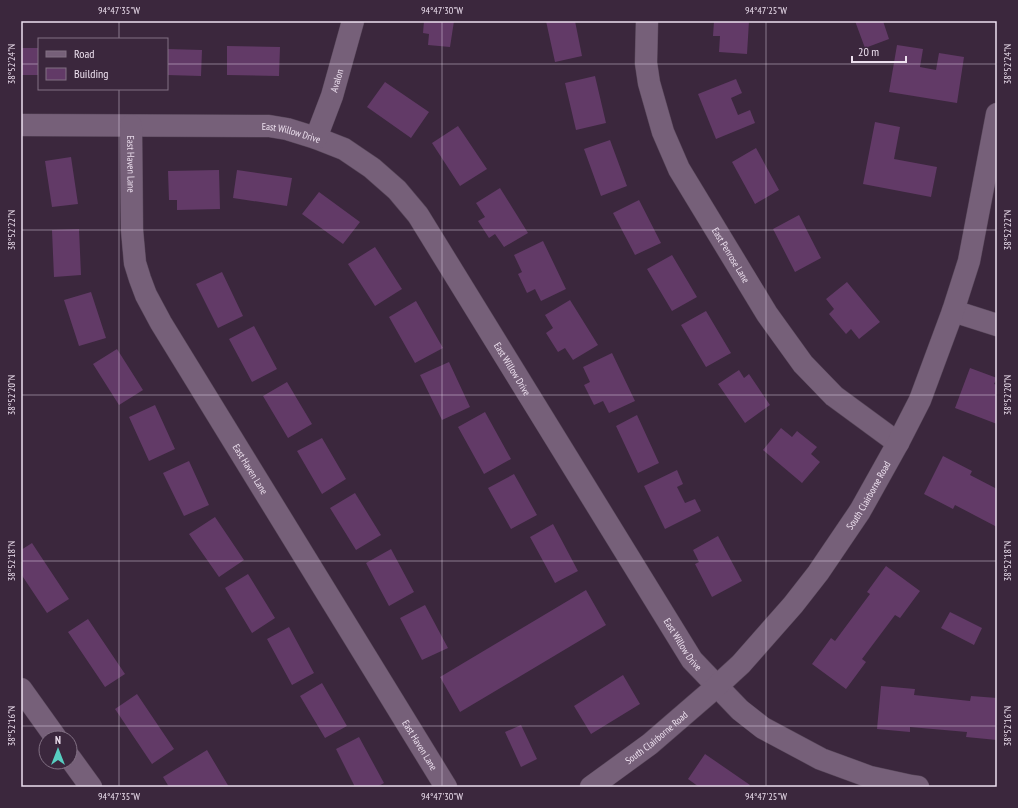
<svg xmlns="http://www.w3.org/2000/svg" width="1018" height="808" viewBox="0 0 1018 808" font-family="'PT Sans Narrow',sans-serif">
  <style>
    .building { fill: #623a67 }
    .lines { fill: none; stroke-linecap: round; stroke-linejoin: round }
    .minor-casing { stroke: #574659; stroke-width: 23 }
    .minor { stroke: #766079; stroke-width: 22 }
    .ticks { fill: none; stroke: #ede0ef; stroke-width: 1; stroke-opacity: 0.45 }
    .labels { text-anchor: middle; stroke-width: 3.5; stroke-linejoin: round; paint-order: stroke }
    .street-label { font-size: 10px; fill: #ede0ef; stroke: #3b273d }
    .neatline { fill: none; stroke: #ede0ef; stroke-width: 1.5 }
    .ticks-label { font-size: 10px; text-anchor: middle; fill: #ede0ef }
  </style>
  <rect width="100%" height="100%" fill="#3b273d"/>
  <!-- building -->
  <path class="building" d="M424 21H454L450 47 428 45 429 34 423 33Z
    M546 21H575L582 56 555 62Z
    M714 21H749L747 54 719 52 720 36H713Z
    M855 21H883L889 39 865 48Z
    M897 45 923 49 920 67 936 70 939 53 964 57 957 103 889 92Z
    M227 46 280 47 279 76 227 75Z
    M21 48H39V75H21Z
    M167 49 202 50 201 76 167 75Z
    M595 76 606 123 576 130 565 83Z
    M736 79 742 93 731 98 738 115 750 110 755 123 716 139 698 94Z
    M385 82 429 112 411 138 367 107Z
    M875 122 900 127 894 159 937 167 931 197 863 184Z
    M458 126 487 169 460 186 432 143Z
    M610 140 627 186 601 196 584 149Z
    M756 148 779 190 755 204 732 162Z
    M71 157 78 204 52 207 45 161Z
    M219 170 220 209 177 210V200H169L168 171Z
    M237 170 292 178 287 206 233 198Z
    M500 188 528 233 504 247 495 234 489 238 478 221 485 217 476 203Z
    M319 192 360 222 343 244 302 214Z
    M639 200 661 243 635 255 613 213Z
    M799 215 821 258 795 272 773 229Z
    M79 229 81 275 54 277 52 230Z
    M543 241 566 289 541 301 535 289 527 293 518 274 522 272 514 255Z
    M375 247 402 289 375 306 348 264Z
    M672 255 697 297 672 311 647 269Z
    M222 272 243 316 218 328 196 284Z
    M847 282 880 322 859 339 851 329 846 334 829 314 834 309 826 299Z
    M91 292 106 338 79 346 64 300Z
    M570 300 598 345 573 360 565 348 558 352 546 333 553 328 545 315Z
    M416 301 443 348 415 363 389 317Z
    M706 311 731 353 706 367 681 325Z
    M254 326 277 369 252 382 229 339Z
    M117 349 143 390 119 405 93 364Z
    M612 353 635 401 609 413 603 401 594 405 584 385 590 382 583 367Z
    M449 362 470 407 442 420 420 375Z
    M970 368 997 378 994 384 997 385V424L955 408Z
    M739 370 744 378 749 374 770 405 745 423 718 384Z
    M287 382 312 424 288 438 263 396Z
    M155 405 175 449 149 461 129 417Z
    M485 412 511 459 484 474 458 427Z
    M637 415 659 463 638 473 616 426Z
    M781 428 792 437 797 431 817 447 811 454 820 462 802 483 763 450Z
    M322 438 346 479 322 494 297 451Z
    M943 456 972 471 970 475 997 489V527L955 505 953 509 924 494Z
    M189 461 209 505 184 516 163 473Z
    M677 470 683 484 677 487 685 503 695 499 701 511 665 529 644 486Z
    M514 474 537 515 511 529 488 488Z
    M355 493 381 535 356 550 330 508Z
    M215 517 244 560 219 577 189 534Z
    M553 524 578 571 555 583 530 537Z
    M718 536 742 581 712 597 695 564 699 562 693 550Z
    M32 543 69 599 47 613 21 574V550Z
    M391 549 414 592 389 606 366 563Z
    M886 566 920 591 900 618 895 615 862 659 866 662 846 689 812 664 831 638 835 641 870 594 867 592Z
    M248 574 275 618 252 633 225 588Z
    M586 590 606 625 460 712 440 677Z
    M425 605 448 648 422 660 400 618Z
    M950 612 982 628 974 645 941 628Z
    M88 619 125 674 105 687 68 632Z
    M289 627 314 673 292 685 267 639Z
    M623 675 640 704 591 734 574 706Z
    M322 683 347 726 325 738 300 696Z
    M881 686 915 689 914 695 970 701 971 696 997 698V740L966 737 967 732 910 727V732L877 729Z
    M137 694 174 749 152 764 115 709Z
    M521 725 537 759 521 767 505 732Z
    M359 737 384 783 377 787H355L336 749Z
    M207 750 229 787H192L191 786 189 787H169L163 777Z
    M705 754 750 785 748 787H699L688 779Z"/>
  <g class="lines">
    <!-- minor casing -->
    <g class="minor-casing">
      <g id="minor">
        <path id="s1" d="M647 21 646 63 649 83 663 132 679 169 767 314 803 364 834 396 898 443"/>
        <path id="s2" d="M21 125 269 126 287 129 316 138 344 149 372 168 397 190 418 215 692 660 740 710 763 728 821 759 870 777 911 786 918 787"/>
        <path id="s3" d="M131 126 132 230 135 263 140 279 146 295 161 323 446 787"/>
        <path id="s4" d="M316 138 332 96 353 21"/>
        <path d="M953 311 997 325"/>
        <path d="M21 689 56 738"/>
        <path d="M70 758 91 787"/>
        <path id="s5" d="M591 787 650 744 716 687 741 664 793 605 818 573 860 511 898 443 920 400 953 311 969 261 997 114"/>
      </g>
    </g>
    <!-- minor -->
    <use href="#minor" class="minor"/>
  </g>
  <!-- ticks -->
  <path class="ticks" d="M119 21V39M442 21V787M766 21V787M21 64H39M167 64H997M119 89V787M21 230H997M21 395H997M21 561H997M21 726H997"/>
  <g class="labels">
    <!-- street labels -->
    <g class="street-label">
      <text dy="4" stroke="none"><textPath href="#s4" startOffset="61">Avalon</textPath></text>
      <text dy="4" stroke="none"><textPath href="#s2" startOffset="271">East Willow Drive</textPath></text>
      <text dy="4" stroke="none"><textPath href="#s3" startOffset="38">East Haven Lane</textPath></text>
      <text dy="4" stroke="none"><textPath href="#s1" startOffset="254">East Penrose Lane</textPath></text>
      <text dy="4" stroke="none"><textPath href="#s2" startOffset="607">East Willow Drive</textPath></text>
      <text dy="4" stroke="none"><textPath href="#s3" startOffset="374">East Haven Lane</textPath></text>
      <text dy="4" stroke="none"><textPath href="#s5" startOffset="406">South Clairborne Road</textPath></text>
      <text dy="4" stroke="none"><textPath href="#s2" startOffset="931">East Willow Drive</textPath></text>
      <text dy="4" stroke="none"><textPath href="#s5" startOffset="82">South Clairborne Road</textPath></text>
      <text dy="4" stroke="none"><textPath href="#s3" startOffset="698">East Haven Lane</textPath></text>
    </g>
  </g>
  <!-- border -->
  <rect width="1018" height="808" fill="none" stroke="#3b273d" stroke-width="44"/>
  <!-- legend -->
  <rect x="38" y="38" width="130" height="52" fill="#3b273d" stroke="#827184"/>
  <rect x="46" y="51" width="20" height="6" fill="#766079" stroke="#827184"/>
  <text x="74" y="58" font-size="12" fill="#ede0ef">Road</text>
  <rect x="46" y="68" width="20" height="12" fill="#623a67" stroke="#827184"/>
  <text x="74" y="78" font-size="12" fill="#ede0ef">Building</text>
  <!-- north arrow -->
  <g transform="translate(58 750)"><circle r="19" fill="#3b273d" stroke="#827184"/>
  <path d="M0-3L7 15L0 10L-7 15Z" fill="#57cec1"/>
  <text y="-6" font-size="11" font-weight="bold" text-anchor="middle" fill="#ede0ef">N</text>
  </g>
  <!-- scale -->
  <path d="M852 56v6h54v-6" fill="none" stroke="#ede0ef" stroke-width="2"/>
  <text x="858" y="56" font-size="12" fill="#ede0ef" stroke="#3b273d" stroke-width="3" paint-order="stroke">20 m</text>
  <rect x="22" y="22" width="974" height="764" class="neatline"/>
  <g class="ticks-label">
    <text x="119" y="14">94°47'35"W</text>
    <text x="442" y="14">94°47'30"W</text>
    <text x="766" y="14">94°47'25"W</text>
    <text transform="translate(11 64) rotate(-90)" y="4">38°52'24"N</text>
    <text transform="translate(1007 64) rotate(-90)" y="4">38°52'24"N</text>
    <text transform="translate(11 230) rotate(-90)" y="4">38°52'22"N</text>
    <text transform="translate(1007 230) rotate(-90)" y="4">38°52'22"N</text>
    <text transform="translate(11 395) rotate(-90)" y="4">38°52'20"N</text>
    <text transform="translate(1007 395) rotate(-90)" y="4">38°52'20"N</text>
    <text transform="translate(11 561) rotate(-90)" y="4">38°52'18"N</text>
    <text transform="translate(1007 561) rotate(-90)" y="4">38°52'18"N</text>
    <text transform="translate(11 726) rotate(-90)" y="4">38°52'16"N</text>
    <text transform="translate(1007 726) rotate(-90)" y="4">38°52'16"N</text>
    <text x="119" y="800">94°47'35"W</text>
    <text x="442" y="800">94°47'30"W</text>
    <text x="766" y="800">94°47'25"W</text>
  </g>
</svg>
